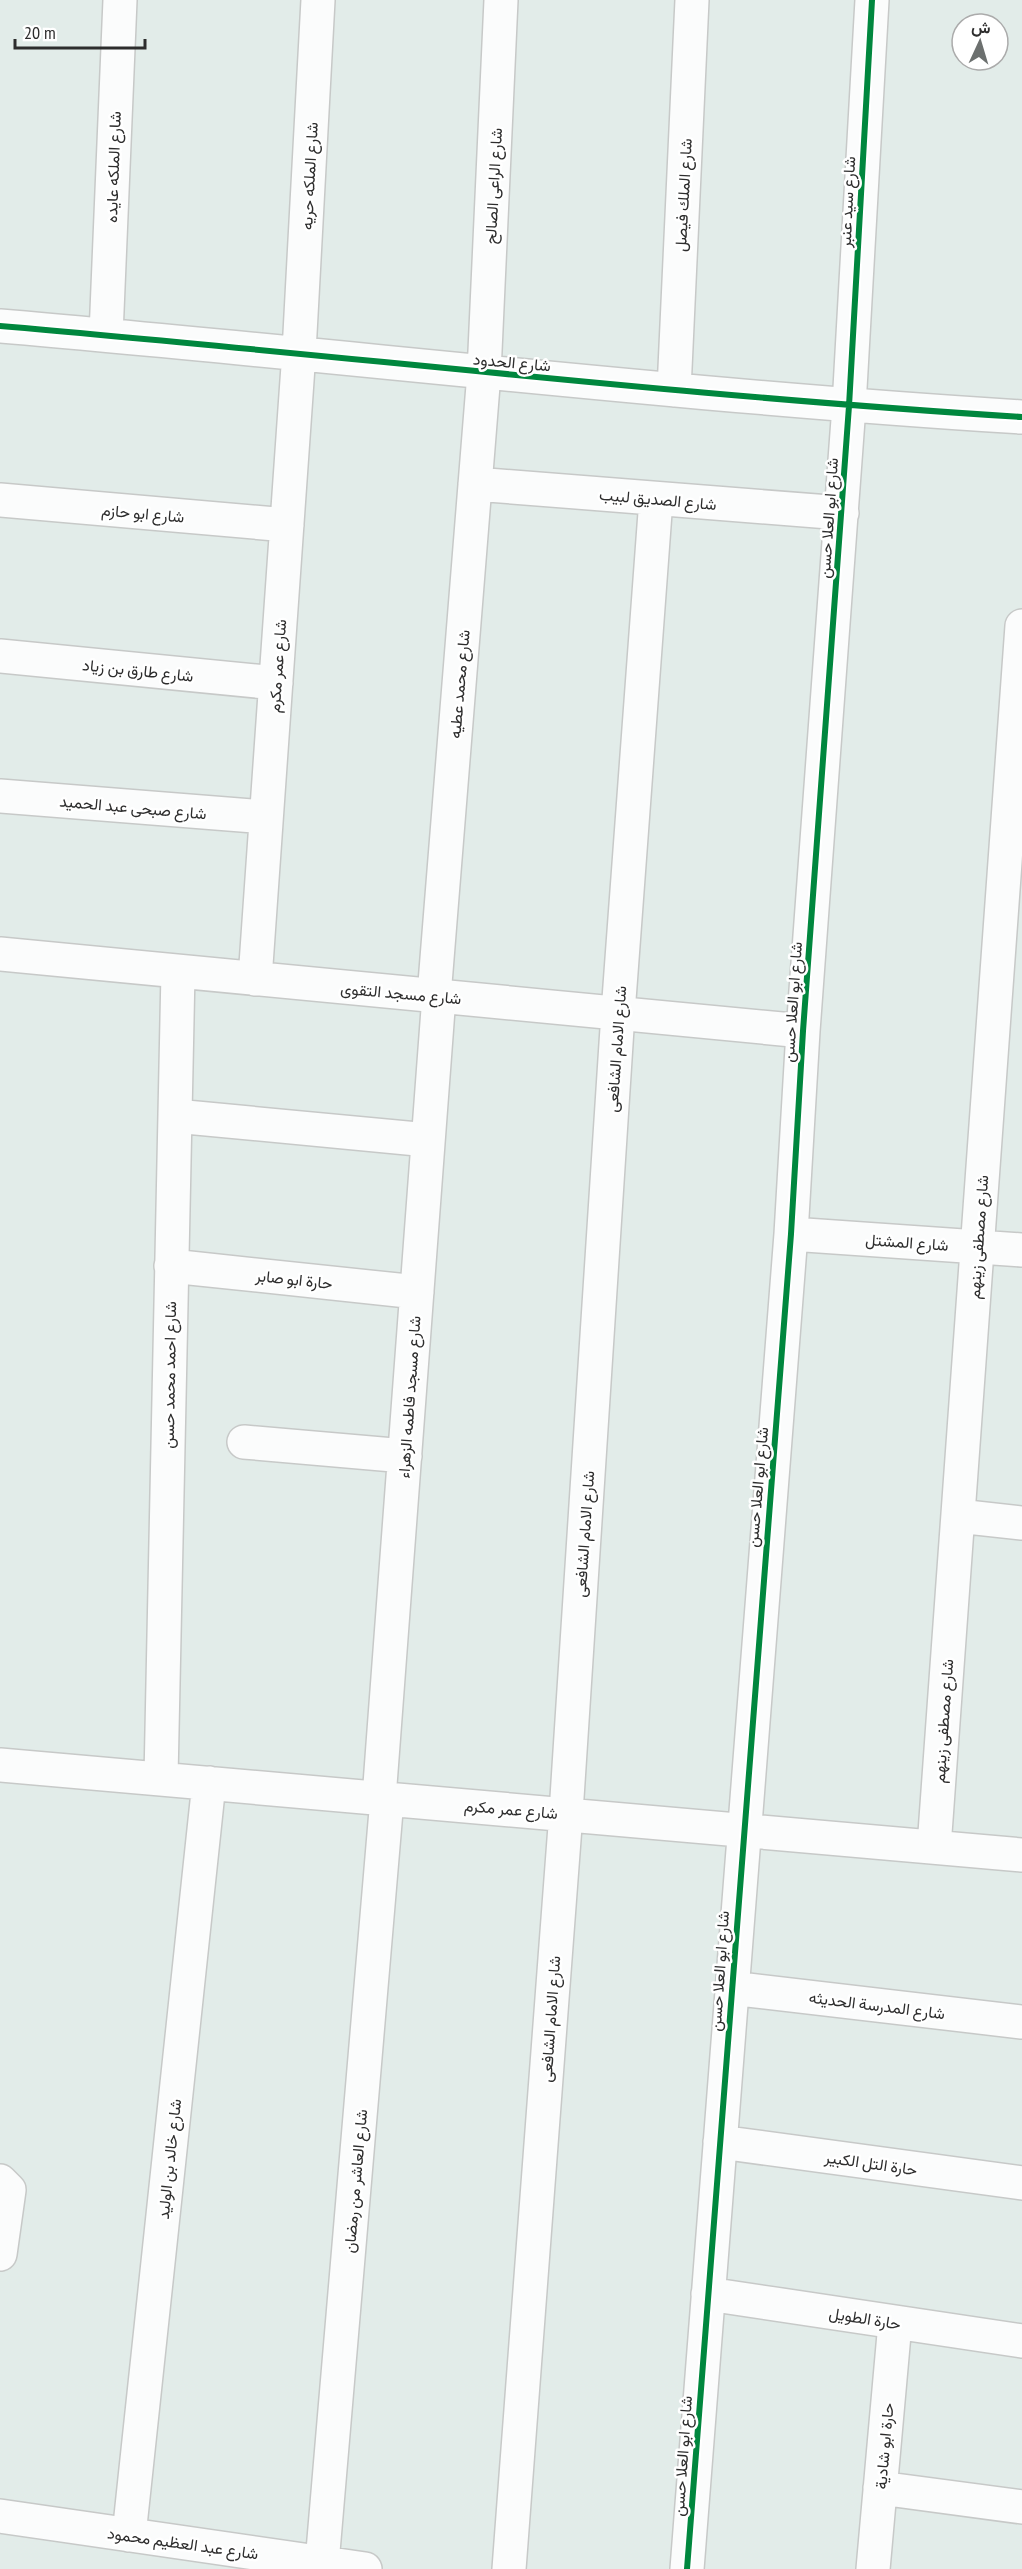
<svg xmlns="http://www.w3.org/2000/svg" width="1022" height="2569" viewBox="0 0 1022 2569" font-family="'PT Sans Narrow',Vazirmatn,sans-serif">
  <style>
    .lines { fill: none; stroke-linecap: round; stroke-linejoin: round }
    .minor-casing { stroke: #c7c9c8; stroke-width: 36 }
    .minor { stroke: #fbfcfc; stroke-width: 33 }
    .cycleway-casing { stroke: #fff; stroke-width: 10 }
    .cycleway { stroke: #00873e; stroke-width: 6 }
    .labels { text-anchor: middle; stroke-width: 5; stroke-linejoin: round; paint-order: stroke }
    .street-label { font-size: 16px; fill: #2d2d2d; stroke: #fff }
  </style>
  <rect width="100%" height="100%" fill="#e2ece9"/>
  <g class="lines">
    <!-- minor casing -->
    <g class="minor-casing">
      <path id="minor" d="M0 326C341 355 681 396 1022 417
        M106 335 120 0
        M674 390 692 0
        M475 484 842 513
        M0 500 287 525
        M0 656 276 683
        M0 796 266 817
        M0 954 803 1031
        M255 979 299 352 318 0
        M434 996 484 373 501 0
        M175 1116 428 1140
        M791 1234 1022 1250
        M171 1266 417 1292
        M244 1442 405 1456
        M958 1516 1022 1523
        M0 1765 1022 1855
        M161 1778 178 972
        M379 1798 439 996
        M934 1847 1022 626
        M731 1988 1022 2022
        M720 2142 1022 2183
        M0 2181 9 2190 0 2254
        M708 2294 1022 2341
        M880 2488 1022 2507
        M0 2516 365 2569
        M129 2535 209 1783
        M322 2563 387 1799
        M509 2569 566 1813 618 1013 656 499
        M687 2569 791 1234 803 1031 849 406 872 0
        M873 2569 895 2323"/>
    </g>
    <!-- minor -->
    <use href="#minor" class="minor"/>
    <!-- cycleway casing -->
    <g class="cycleway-casing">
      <path id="cycleway" d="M0 326C341 355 681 396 1022 417
        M687 2569 791 1234 803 1031 849 406 872 0"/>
    </g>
    <!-- cycleway -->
    <use href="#cycleway" class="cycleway"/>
  </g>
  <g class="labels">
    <!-- street labels -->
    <g class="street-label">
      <text transform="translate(113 167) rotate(-88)" y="6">شارع الملكه عايده</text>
      <text transform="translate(309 176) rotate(-87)" y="6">شارع الملكه حريه</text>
      <text transform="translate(493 186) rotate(-87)" y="6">شارع الراعى الصالح</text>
      <text transform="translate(683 195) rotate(-87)" y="6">شارع الملك فيصل</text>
      <text transform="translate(847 202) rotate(-87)" y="6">شارع سيد عنبر</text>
      <text transform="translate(512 362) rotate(5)" y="6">شارع الحدود</text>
      <text transform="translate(658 499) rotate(5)" y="6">شارع الصديق لبيب</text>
      <text transform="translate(143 513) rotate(5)" y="6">شارع ابو حازم</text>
      <text transform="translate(828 518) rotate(-86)" y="6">شارع ابو العلا حسن</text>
      <text transform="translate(277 666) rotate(-86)" y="6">شارع عمر مكرم</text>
      <text transform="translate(138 670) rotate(6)" y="6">شارع طارق بن زياد</text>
      <text transform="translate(459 684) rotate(-85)" y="6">شارع محمد عطيه</text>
      <text transform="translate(133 807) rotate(5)" y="6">شارع صبحى عبد الحميد</text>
      <text transform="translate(401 993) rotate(5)" y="6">شارع مسجد التقوى</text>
      <text transform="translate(792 1002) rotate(-86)" y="6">شارع ابو العلا حسن</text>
      <text transform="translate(616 1049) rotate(-86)" y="6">شارع الامام الشافعى</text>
      <text transform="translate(978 1237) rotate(-86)" y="6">شارع مصطفى زينهم</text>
      <text transform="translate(907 1242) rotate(4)" y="6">شارع المشتل</text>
      <text transform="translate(294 1279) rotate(6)" y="6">حارة ابو صابر</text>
      <text transform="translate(169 1375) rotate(-89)" y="6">شارع احمد محمد حسن</text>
      <text transform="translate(409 1397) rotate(-86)" y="6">شارع مسجد فاطمه الزهراء</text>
      <text transform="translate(757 1487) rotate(-85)" y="6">شارع ابو العلا حسن</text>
      <text transform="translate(584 1534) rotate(-86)" y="6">شارع الامام الشافعى</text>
      <text transform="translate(943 1721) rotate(-86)" y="6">شارع مصطفى زينهم</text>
      <text transform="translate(511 1809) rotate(5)" y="6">شارع عمر مكرم</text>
      <text transform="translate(719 1971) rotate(-86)" y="6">شارع ابو العلا حسن</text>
      <text transform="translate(877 2005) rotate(7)" y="6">شارع المدرسة الحديثه</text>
      <text transform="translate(550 2019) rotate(-86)" y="6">شارع الامام الشافعى</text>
      <text transform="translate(169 2159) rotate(-84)" y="6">شارع خالد بن الوليد</text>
      <text transform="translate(871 2163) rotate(8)" y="6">حارة التل الكبير</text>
      <text transform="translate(355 2181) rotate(-85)" y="6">شارع العاشر من رمضان</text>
      <text transform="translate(865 2318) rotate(9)" y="6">حارة الطويل</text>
      <text transform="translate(884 2446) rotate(-85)" y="6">حارة ابو شادية</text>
      <text transform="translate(682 2456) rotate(-86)" y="6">شارع ابو العلا حسن</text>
      <text transform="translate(183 2543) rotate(8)" y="6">شارع عبد العظيم محمود</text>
    </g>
  </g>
  <!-- north arrow -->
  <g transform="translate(980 42) rotate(4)"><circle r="28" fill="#ffffff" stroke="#ababab" stroke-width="1.5"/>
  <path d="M0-4.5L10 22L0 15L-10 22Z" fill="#6c706f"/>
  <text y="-9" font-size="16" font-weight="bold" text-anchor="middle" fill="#2d2d2d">ش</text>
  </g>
  <!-- scale -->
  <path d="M15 39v9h130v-9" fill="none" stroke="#2d2d2d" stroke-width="3"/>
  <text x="24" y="39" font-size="18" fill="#2d2d2d" stroke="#ffffff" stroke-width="4.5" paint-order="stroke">20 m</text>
</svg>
